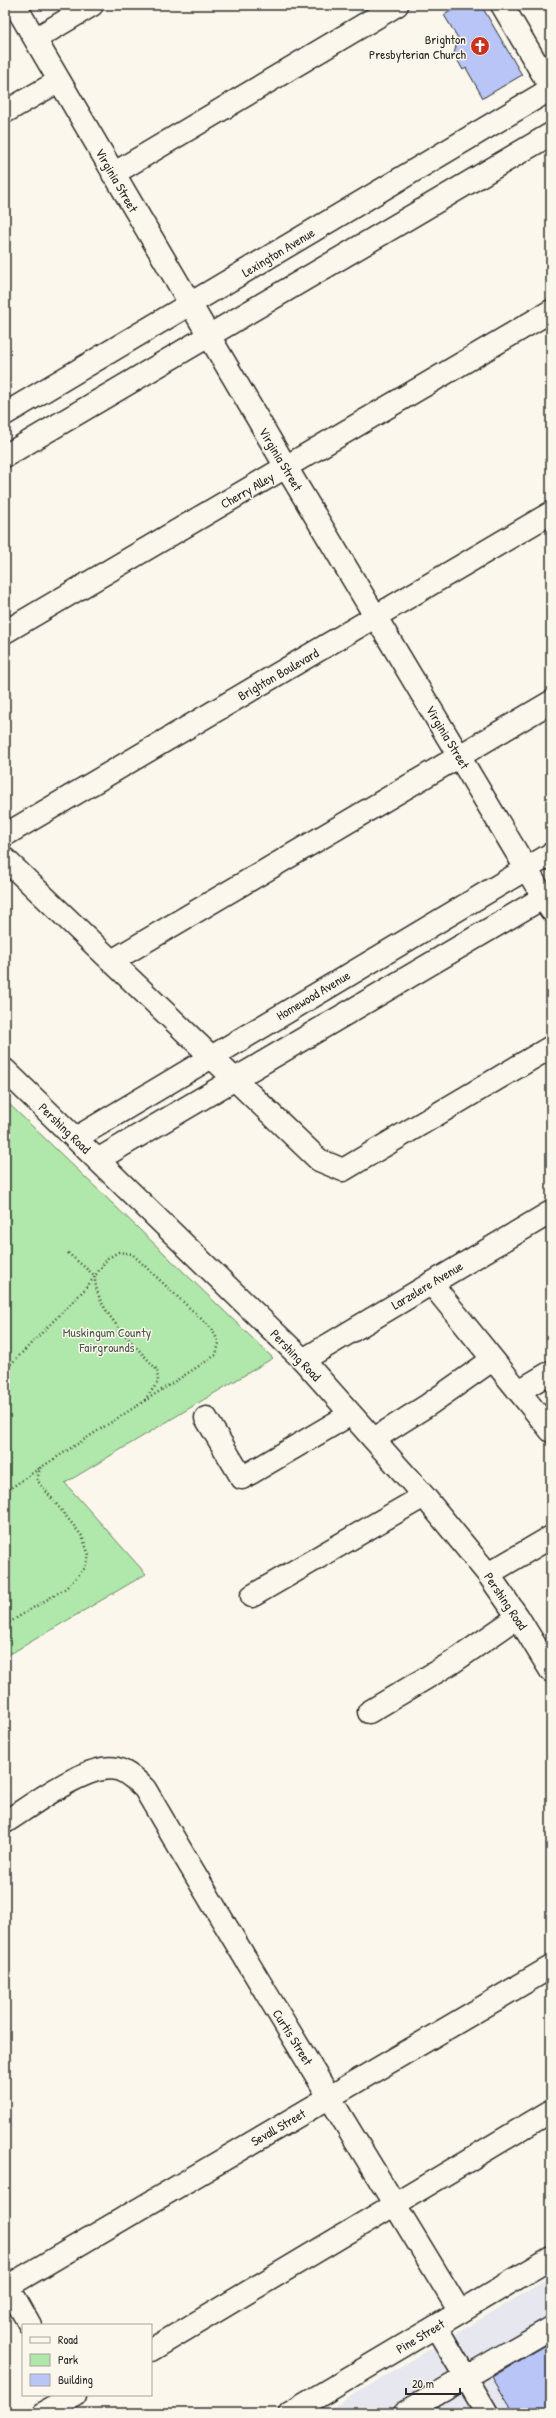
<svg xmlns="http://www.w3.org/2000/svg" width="556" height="2418" viewBox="0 0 556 2418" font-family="'Patrick Hand',sans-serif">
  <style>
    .built { fill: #e7e8ef }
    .green { fill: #b0e7aa; stroke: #6e896a }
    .building { fill: #b8c5f6; stroke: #2b2b2b }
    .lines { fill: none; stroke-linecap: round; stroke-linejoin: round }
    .minor-casing { stroke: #2b2b2b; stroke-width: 25 }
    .major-casing { stroke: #2b2b2b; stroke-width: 25 }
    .path { stroke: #2b2b2b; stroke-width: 2.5; stroke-dasharray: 1 3; stroke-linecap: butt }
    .minor { stroke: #fbf7ec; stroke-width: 22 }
    .major { stroke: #fbf7ec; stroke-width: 22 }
    .labels { text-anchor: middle; stroke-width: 3; stroke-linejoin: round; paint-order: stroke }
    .poi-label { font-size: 13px; fill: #2b2b2b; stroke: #fbf7ec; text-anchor: end }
    .street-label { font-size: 13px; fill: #2b2b2b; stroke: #fbf7ec }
    .park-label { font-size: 13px; fill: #4c5a4b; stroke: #fbf7ec }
  </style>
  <rect width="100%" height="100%" fill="#fbf7ec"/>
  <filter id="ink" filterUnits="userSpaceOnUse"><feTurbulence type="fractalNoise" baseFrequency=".025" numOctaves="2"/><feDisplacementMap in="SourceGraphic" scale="8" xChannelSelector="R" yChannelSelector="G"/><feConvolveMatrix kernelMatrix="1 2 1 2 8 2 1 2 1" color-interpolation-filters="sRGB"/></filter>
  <g filter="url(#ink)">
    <!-- built -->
    <path class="built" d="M551 2277V2413H323Z"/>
    <!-- green -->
    <path class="green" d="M5 1100 273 1358 65 1483 146 1574 5 1657Z"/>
    <!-- building -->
    <path class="building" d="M451 5H481L522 75 483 98 466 68 463 70 454 54 458 38 444 15 454 9Z
      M551 2342V2413H514L492 2377Z"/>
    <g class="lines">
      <!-- minor casing -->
      <g class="minor-casing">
        <path id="minor" d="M15 5 286 467 551 910
          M502 5 551 88
          M35 39 92 5
          M5 112 59 81
          M113 174 397 5
          M5 414 551 89
          M5 456 551 134
          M5 632 551 311
          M5 835 551 513
          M5 859 319 1160 343 1170 551 1047
          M112 961 551 702
          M5 1070 303 1360 424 1496 488 1574 518 1617 551 1671
          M76 1138 551 854
          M99 1159 551 893
          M431 1283 551 1431
          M303 1360 551 1212
          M519 1391 551 1372
          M206 1418 242 1478 351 1414
          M374 1439 428 1405 492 1360
          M488 1574 551 1537
          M252 1596 424 1496
          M369 1712 453 1662 518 1617
          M5 1822C31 1806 88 1762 117 1769 128 1772 137 1781 145 1789 247 1965 355 2138 460 2312
          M8 2286 30 2325
          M5 2288 551 1967
          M436 2327 487 2413
          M151 2350 551 2111
          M44 2413 75 2395
          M404 2413 551 2328"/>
      </g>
      <!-- major casing -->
      <g class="major-casing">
        <path id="major" d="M290 2413 551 2258"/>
      </g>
      <!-- path -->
      <path class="path" d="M68 1253 95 1276C94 1310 136 1345 157 1370L158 1382 144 1401
        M5 1370 86 1288 108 1258 119 1252 132 1254 212 1329 219 1343 216 1355 40 1468 37 1480 82 1536 89 1555 85 1568 66 1588 5 1625
        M5 1492 40 1468"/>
      <!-- minor -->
      <use href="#minor" class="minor"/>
      <!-- major -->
      <use href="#major" class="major"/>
    </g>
  </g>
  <!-- icons -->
  <defs>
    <g id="church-disc" transform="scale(1)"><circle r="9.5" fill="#c8321e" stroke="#fbf7ec"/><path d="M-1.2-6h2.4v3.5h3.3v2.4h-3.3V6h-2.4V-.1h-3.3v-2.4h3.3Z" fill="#fff"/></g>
  </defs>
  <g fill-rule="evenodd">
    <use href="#church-disc" x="480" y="46"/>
  </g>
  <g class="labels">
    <!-- poi labels -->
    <g class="poi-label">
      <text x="466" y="44">Brighton<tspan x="466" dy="15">Presbyterian Church</tspan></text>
    </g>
    <!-- street labels -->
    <g class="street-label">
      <text transform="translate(117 180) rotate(60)" y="5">Virginia Street</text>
      <text transform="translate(278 252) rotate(-31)" y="5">Lexington Avenue</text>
      <text transform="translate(281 459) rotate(59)" y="5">Virginia Street</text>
      <text transform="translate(247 490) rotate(-30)" y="5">Cherry Alley</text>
      <text transform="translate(278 674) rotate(-30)" y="5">Brighton Boulevard</text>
      <text transform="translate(448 737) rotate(59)" y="5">Virginia Street</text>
      <text transform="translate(313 995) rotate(-31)" y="5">Homewood Avenue</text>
      <text transform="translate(65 1128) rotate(44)" y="5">Pershing Road</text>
      <text transform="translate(427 1285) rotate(-31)" y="5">Larzelere Avenue</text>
      <text transform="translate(296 1355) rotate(46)" y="5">Pershing Road</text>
      <text transform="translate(506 1601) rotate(56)" y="5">Pershing Road</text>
      <text transform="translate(293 2037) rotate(58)" y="5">Curtis Street</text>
      <text transform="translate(278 2127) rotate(-30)" y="5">Sevall Street</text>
      <text transform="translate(420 2336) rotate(-31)" y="5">Pine Street</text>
    </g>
    <!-- park labels -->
    <g class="park-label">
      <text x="107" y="1337">Muskingum County<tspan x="107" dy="15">Fairgrounds</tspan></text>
    </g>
  </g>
  <!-- margin -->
  <rect width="556" height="2418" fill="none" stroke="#fbf7ec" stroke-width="20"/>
  <rect x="10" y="10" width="536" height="2398" fill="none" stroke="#2b2b2b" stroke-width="1.5" filter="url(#ink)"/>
  <!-- legend -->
  <rect x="22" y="2324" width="130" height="72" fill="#fbf7ec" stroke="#a8a59f"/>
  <rect x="30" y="2337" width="20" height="6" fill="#fbf7ec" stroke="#a8a59f"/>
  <text x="58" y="2344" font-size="12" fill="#2b2b2b">Road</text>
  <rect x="30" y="2354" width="20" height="12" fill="#b0e7aa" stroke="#a8a59f"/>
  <text x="58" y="2364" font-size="12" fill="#2b2b2b">Park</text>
  <rect x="30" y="2374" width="20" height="12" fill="#b8c5f6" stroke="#a8a59f"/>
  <text x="58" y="2384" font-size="12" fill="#2b2b2b">Building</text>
  <!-- scale -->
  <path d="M406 2388v6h54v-6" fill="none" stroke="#2b2b2b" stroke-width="2"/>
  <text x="412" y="2388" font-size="12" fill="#2b2b2b" stroke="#fbf7ec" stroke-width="3" paint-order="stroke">20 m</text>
</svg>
